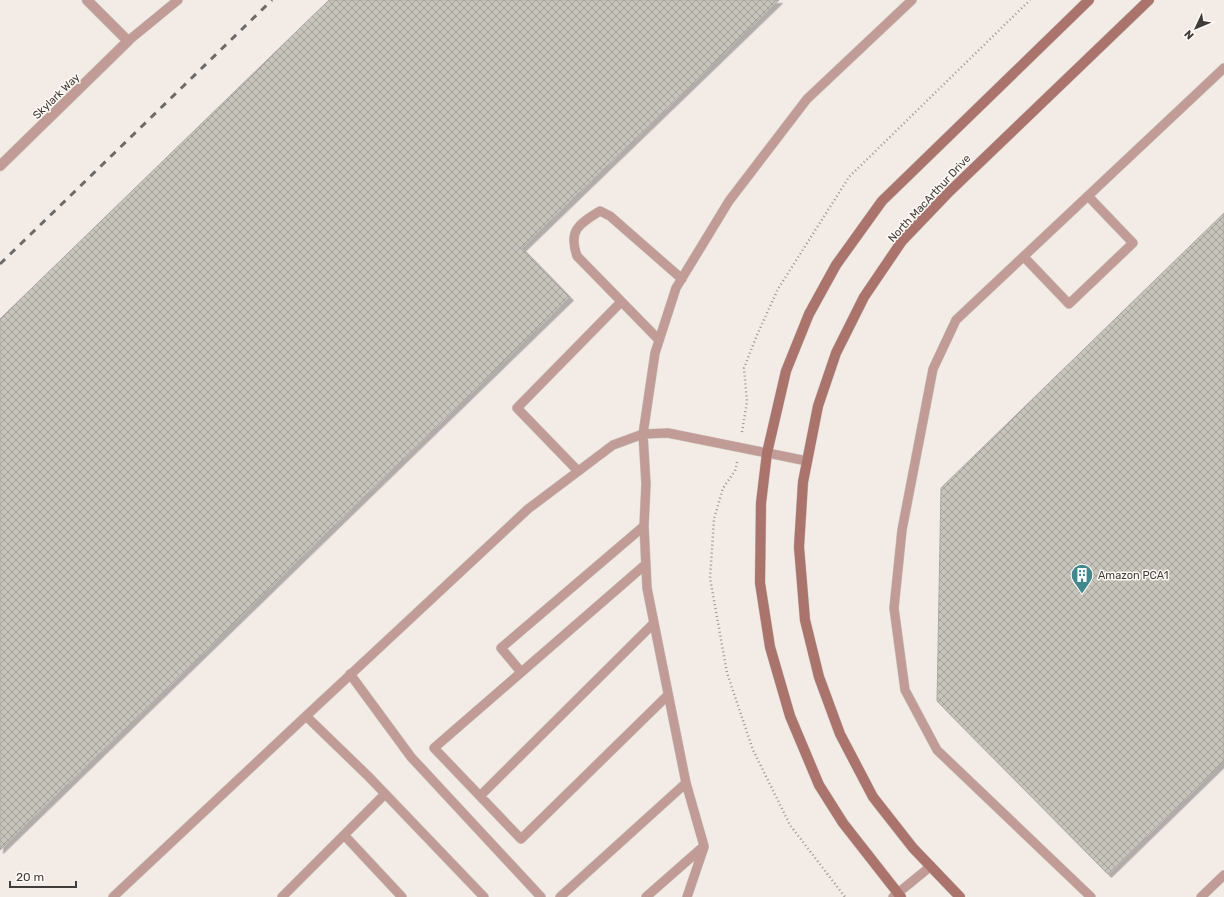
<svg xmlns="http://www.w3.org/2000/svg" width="1224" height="897" viewBox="0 0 1224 897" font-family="Rubik,sans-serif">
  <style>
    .building { fill: url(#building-cross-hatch); stroke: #aca9a2; filter: url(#shadow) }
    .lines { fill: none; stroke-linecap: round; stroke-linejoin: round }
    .lane-casing { stroke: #cec8c4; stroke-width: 10 }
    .street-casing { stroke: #cec8c4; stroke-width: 11 }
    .secondary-casing { stroke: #cec8c4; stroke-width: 11 }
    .path { stroke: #9b9692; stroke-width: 2.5; stroke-dasharray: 1 3; stroke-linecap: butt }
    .lane { stroke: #c19c96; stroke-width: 9 }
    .street { stroke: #c19c96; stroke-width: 10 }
    .secondary { stroke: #aa746c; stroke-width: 10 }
    .rail { stroke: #6d6966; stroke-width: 3; stroke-dasharray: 7 7; stroke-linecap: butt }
    .labels { text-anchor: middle; stroke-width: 3; stroke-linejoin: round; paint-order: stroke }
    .street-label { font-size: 11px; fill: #3f3c3a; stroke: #fff9f4 }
    .poi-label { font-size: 11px; fill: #3f3c3a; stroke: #fff9f4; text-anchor: start }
  </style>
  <defs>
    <pattern id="building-cross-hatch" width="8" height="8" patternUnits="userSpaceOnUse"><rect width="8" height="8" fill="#c7c4bc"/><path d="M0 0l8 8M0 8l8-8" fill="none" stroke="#a3a09a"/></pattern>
    <filter id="shadow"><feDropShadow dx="3.5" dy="3.5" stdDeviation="0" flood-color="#0004"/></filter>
  </defs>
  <rect width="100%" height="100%" fill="#f2ebe6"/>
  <!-- building -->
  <path class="building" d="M329 0H779L522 248 570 297 0 850V319Z
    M1224 213V761L1108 874 937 701 941 488Z"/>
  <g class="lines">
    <!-- lane casing -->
    <g class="lane-casing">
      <path id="lane" d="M128 41 178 0
        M1024 257 1069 304 1133 243 1088 196
        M659 340 577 256C568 230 579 224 600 211L610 216 682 279
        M578 471 517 408 621 302
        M646 564 434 748 521 839 668 695
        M521 672 501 648 644 526
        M350 674 411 757 541 897
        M686 783 647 588 644 526 646 484 643 434 655 353 676 288 729 201 807 99 912 0
        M480 796 654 623
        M345 836 402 897
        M113 897 306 716
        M282 897 385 794
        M484 897 369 777 306 716 528 509 613 445 643 434 668 433 807 461
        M560 897 686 783 704 846 646 897
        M687 897 704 847
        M893 897 931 866
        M1091 897 937 750 905 690 894 608 902 530 933 369 956 320 1224 68
        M1201 897 1224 875"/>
    </g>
    <!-- street casing -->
    <g class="street-casing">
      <path id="street" d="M0 166 128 41 87 0"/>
    </g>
    <!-- secondary casing -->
    <g class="secondary-casing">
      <path id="secondary" d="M901 897 843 823 819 785 790 716 770 647 760 583 761 503 767 453 786 371 809 314 836 265 882 201 1089 0
        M960 897 913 848 873 797 840 734 819 677 805 620 799 547 803 482 818 406 836 353 864 297 902 241 948 193 1149 0"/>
    </g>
    <!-- path -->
    <path class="path" d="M742 432 747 402 744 368 757 335 778 289 849 177 1030 0
      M737 462 735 471 723 488 714 519 710 578 727 673 753 750 790 825 845 897"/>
    <!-- lane -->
    <use href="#lane" class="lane"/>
    <!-- street -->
    <use href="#street" class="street"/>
    <!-- secondary -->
    <use href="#secondary" class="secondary"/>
    <!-- rail -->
    <path class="rail" d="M0 264 272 0"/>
  </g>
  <!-- icons -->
  <defs>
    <g id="building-pin" transform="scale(1.15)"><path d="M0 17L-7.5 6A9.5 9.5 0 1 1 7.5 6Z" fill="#41888e" stroke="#fff9f4"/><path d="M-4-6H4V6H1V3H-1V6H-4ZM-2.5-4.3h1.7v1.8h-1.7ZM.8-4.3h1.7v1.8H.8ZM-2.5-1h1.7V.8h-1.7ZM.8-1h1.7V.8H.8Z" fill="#fff"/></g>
  </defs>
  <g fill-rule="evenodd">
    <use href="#building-pin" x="1082" y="575"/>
  </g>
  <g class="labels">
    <!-- street labels -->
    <g class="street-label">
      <text transform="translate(56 96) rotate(-44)" y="4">Skylark Way</text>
      <text transform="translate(929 198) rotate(-47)" y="4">North MacArthur Drive</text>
    </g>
    <!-- poi labels -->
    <g class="poi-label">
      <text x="1098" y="579">Amazon PCA1</text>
    </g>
  </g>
  <!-- north arrow -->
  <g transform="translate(1196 28) rotate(226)" stroke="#fff9f4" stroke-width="3" paint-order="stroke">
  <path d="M0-3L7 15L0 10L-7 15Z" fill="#3f3c3a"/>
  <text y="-6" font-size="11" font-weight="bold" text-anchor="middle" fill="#3f3c3a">N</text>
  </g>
  <!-- scale -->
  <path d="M10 881v6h66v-6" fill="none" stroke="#3f3c3a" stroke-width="2"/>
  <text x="16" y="881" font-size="12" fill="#3f3c3a" stroke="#fff9f4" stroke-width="3" paint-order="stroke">20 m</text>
</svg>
